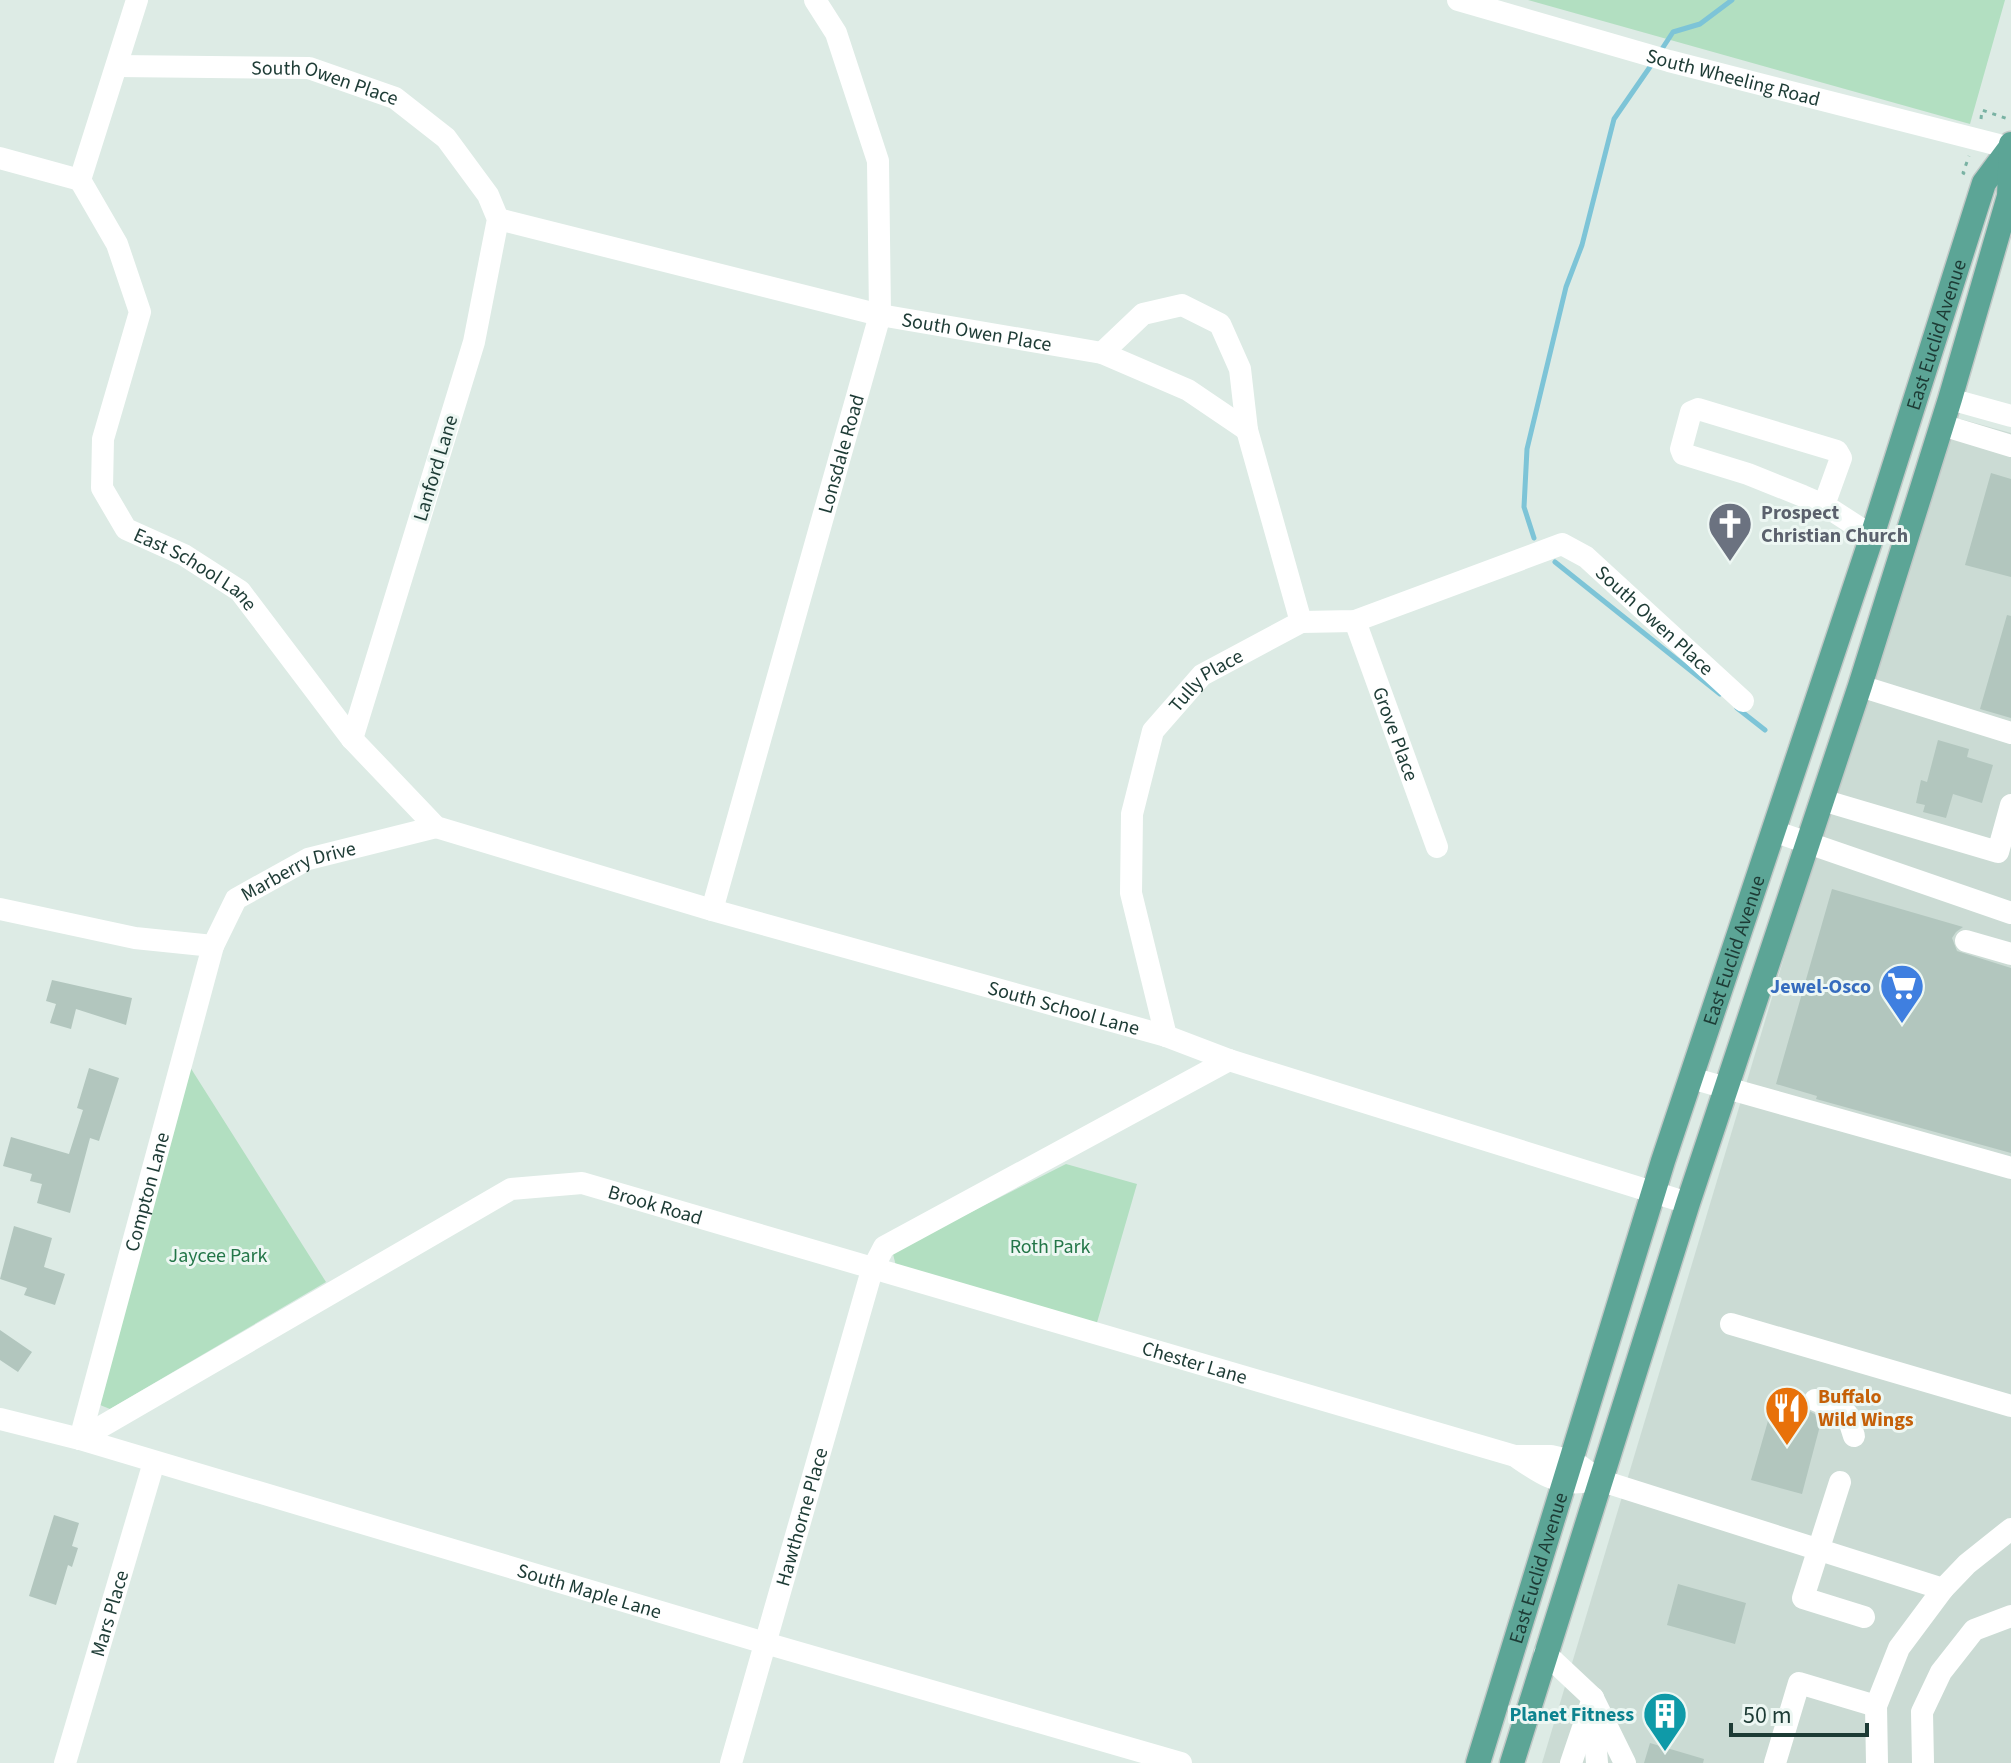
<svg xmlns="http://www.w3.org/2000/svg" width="2011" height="1763" viewBox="0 0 2011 1763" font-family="'Source Sans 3',sans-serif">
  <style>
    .built { fill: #cbdbd4 }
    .green { fill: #b2dfc1 }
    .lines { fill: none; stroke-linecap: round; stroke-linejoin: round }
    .stream { stroke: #7dc4d7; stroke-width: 5 }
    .building { fill: #b2c6be }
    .major-casing { stroke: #c0c8c6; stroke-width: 27 }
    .path { stroke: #79b2a3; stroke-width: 3; stroke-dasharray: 4 6; stroke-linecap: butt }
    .minor { stroke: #fff; stroke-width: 22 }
    .major { stroke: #5ca596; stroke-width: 24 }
    .labels { text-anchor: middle; stroke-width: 6; stroke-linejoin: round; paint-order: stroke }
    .street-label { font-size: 20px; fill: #1d3b35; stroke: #edf7f3 }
    .worship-label { font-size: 20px; font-weight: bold; fill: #5b616d; stroke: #edf7f3; text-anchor: start }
    .shop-label { font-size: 20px; font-weight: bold; fill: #366cbe; stroke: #edf7f3; text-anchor: end }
    .park-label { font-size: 20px; fill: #237648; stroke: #edf7f3 }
    .food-label { font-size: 20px; font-weight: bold; fill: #c56008; stroke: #edf7f3; text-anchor: start }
    .culture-label { font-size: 20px; font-weight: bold; fill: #0d838f; stroke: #edf7f3; text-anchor: end }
  </style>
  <rect width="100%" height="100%" fill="#ddebe5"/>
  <!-- built -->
  <path class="built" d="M1957 418 2011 433V1763H1542L1826 818Z"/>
  <!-- green -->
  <path class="green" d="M1528 0H2005L1970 124Z
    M190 1067 326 1282 110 1409 100 1405Z
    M1066 1164 1137 1184 1096 1326 896 1266 893 1254 898 1249Z"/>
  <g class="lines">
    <!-- stream -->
    <path class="stream" d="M1660 52 1673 32 1700 24 1732 0
      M1534 538 1524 507 1527 449 1566 287 1582 245 1614 119 1652 64
      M1555 562 1720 694
      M1737 708 1765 730"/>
  </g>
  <!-- building -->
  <path class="building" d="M1991 473 2011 479V577L1965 565Z
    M2007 615 2011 616V718L1980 709Z
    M1938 740 1969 749 1967 757 1993 765 1982 803 1953 794 1946 818 1923 812 1925 805 1916 803 1921 780 1927 782Z
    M1832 889 1963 927 1956 932 1952 938 1957 951 2011 968V1153L1816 1099 1817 1096 1776 1084Z
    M52 980 132 998 126 1025 76 1009 71 1029 50 1023 56 1004 46 1001Z
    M89 1068 119 1078 99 1141 90 1138 70 1213 37 1203 42 1184 30 1181 32 1174 3 1166 11 1137 69 1154 83 1110 77 1108Z
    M14 1226 52 1238 44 1267 65 1274 55 1305 24 1295 27 1288 0 1279Z
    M0 1330 32 1352 18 1372 0 1360Z
    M1774 1400 1804 1408 1822 1418 1802 1494 1751 1480Z
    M54 1515 79 1523 72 1546 78 1548 72 1567 68 1565 56 1605 29 1596Z
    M1678 1584 1746 1603 1735 1644 1667 1625Z
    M1650 1743 1704 1759 1703 1763H1644Z"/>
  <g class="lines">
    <!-- major casing -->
    <g class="major-casing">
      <g id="major">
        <path id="s14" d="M1478 1763 1663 1161 1872 536 1984 183 2010 148"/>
        <path d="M1512 1763 1688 1203 1860 686 1950 399 2009 196 2011 144"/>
      </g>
    </g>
    <!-- path -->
    <path class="path" d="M1981 119 1982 110 2011 120
      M1965 174 1963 173 1969 156"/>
    <!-- minor -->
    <g class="minor">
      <path id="s1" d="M137 0 80 180 117 244 140 312 103 439 102 488 126 529 184 555 240 591 352 739 436 827 712 910 1166 1036 1229 1060 1688 1203"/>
      <path id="s2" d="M1458 0 1669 61 2011 148"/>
      <path id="s3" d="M117 66 309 68 395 98 446 138 488 195 498 219 474 342 352 739"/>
      <path d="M0 158 80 180"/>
      <path id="s4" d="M498 219 880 315 1102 353 1188 390 1247 430"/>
      <path d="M1102 353 1143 314 1182 305 1220 324 1240 369 1247 430 1301 622"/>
      <path d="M1950 399 2011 416"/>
      <path d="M1942 425 2011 446"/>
      <path d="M1824 505 1841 458 1837 451 1698 409 1691 412 1681 449 1683 454 1748 474 1803 496 1824 505 1872 536"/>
      <path id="s5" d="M1355 621 1437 847"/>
      <path d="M1860 686 2011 733"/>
      <path d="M1822 800 1998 852 2011 805"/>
      <path d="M1773 831 2011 913"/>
      <path id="s6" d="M0 909 135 938 213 946 236 899 308 859 436 827"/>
      <path id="s7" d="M712 910 880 315 878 161 836 33 815 0"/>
      <path d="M1966 941 2011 954"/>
      <path id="s8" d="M1166 1036 1131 893 1132 814 1153 731 1202 675 1301 622 1355 621 1562 544 1586 557 1743 701"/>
      <path d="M1691 1078 2011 1168"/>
      <path d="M1731 1324 2011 1406"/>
      <path d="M1815 1400 1847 1414 1854 1436"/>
      <path id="s9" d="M0 1419 80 1439 765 1643 1181 1763"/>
      <path id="s10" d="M80 1439 511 1189 582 1183 1515 1456H1551L1573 1461 1599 1480 1943 1589"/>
      <path id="s11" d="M80 1439 213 946"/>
      <path d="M1515 1456C1537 1471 1555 1485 1582 1482"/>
      <path d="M1840 1482 1803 1598 1864 1617"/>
      <path d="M1545 1653 1593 1698 1571 1763"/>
      <path d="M1593 1698 1625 1763"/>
      <path d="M1593 1711 1597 1763"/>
      <path id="s12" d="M65 1763 154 1462"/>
      <path id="s13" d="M731 1763 872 1270 884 1247 1229 1060"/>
      <path d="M1775 1763 1799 1683 1876 1706"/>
      <path d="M1877 1763 1876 1706 1899 1648 1943 1589 1967 1564 2011 1529"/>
      <path d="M1923 1763 1922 1712 1941 1672 1974 1630 2011 1616"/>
    </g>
    <!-- major -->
    <use href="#major" class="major"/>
  </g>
  <!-- icons -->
  <defs>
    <g id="church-pin" transform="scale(2.3)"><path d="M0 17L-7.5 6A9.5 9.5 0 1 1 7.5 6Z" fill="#6b7280" stroke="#edf7f3"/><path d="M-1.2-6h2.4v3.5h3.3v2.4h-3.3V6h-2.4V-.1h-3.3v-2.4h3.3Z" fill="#fff"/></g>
    <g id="supermarket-pin" transform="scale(2.3)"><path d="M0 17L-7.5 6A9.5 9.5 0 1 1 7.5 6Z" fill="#3f7fe0" stroke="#edf7f3"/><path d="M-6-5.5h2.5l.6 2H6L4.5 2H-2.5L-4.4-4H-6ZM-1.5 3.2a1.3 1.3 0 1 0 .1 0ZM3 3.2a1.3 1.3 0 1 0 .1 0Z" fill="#fff"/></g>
    <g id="restaurant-pin" transform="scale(2.3)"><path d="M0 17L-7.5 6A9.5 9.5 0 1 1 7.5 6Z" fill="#e8710a" stroke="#edf7f3"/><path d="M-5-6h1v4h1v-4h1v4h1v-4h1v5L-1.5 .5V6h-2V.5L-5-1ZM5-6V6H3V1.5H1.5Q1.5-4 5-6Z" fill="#fff"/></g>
    <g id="building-pin" transform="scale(2.3)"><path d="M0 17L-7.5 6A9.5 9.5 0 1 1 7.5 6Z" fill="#0f9aa8" stroke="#edf7f3"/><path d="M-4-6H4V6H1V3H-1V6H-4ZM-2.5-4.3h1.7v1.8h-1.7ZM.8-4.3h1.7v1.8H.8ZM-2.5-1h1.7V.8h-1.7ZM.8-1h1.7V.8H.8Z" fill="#fff"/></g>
  </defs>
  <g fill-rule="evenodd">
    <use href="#church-pin" x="1730" y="524"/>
    <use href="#supermarket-pin" x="1902" y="986"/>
    <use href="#restaurant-pin" x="1787" y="1408"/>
    <use href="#building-pin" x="1665" y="1714"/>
  </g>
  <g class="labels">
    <!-- street labels -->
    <g class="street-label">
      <text dy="7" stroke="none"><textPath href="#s2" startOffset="286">South Wheeling Road</textPath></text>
      <text dy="7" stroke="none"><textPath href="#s3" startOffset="210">South Owen Place</textPath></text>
      <text dy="7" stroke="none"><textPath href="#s4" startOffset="492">South Owen Place</textPath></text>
      <text dy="7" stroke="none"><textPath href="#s14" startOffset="1500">East Euclid Avenue</textPath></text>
      <text dy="7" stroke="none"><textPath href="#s7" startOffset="474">Lonsdale Road</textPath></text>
      <text transform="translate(435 468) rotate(-73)" y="7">Lanford Lane</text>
      <text dy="7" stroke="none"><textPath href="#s1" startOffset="644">East School Lane</textPath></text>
      <text dy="7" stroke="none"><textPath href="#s8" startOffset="894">South Owen Place</textPath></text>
      <text dy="7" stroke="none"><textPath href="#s8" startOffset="386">Tully Place</textPath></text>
      <text dy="7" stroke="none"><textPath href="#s5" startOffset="120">Grove Place</textPath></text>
      <text dy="7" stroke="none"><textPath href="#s6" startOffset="338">Marberry Drive</textPath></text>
      <text dy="7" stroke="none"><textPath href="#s14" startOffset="852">East Euclid Avenue</textPath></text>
      <text dy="7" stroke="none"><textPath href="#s1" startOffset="1654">South School Lane</textPath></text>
      <text dy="7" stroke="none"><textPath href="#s11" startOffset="256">Compton Lane</textPath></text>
      <text dy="7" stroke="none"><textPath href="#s10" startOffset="646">Brook Road</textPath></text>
      <text dy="7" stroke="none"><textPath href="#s10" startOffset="1208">Chester Lane</textPath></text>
      <text dy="7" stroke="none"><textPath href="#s13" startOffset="256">Hawthorne Place</textPath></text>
      <text dy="7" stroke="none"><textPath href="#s14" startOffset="204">East Euclid Avenue</textPath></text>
      <text dy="7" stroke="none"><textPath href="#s9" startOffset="614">South Maple Lane</textPath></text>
      <text dy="7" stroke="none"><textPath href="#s12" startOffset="156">Mars Place</textPath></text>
    </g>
    <!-- worship labels -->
    <g class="worship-label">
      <text x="1761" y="519">Prospect<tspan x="1761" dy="23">Christian Church</tspan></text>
    </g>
    <!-- shop labels -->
    <g class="shop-label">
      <text x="1871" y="993">Jewel-Osco</text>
    </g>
    <!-- park labels -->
    <g class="park-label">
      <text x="1050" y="1253">Roth Park</text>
      <text x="218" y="1262">Jaycee Park</text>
    </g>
    <!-- food labels -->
    <g class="food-label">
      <text x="1818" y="1403">Buffalo<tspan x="1818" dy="23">Wild Wings</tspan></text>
    </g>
    <!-- culture labels -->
    <g class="culture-label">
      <text x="1634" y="1721">Planet Fitness</text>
    </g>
  </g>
  <!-- scale -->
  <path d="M1731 1723v12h136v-12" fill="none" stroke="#1d3b35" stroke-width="4"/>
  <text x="1743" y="1723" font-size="24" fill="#1d3b35" stroke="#edf7f3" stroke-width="6" paint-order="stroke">50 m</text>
</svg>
